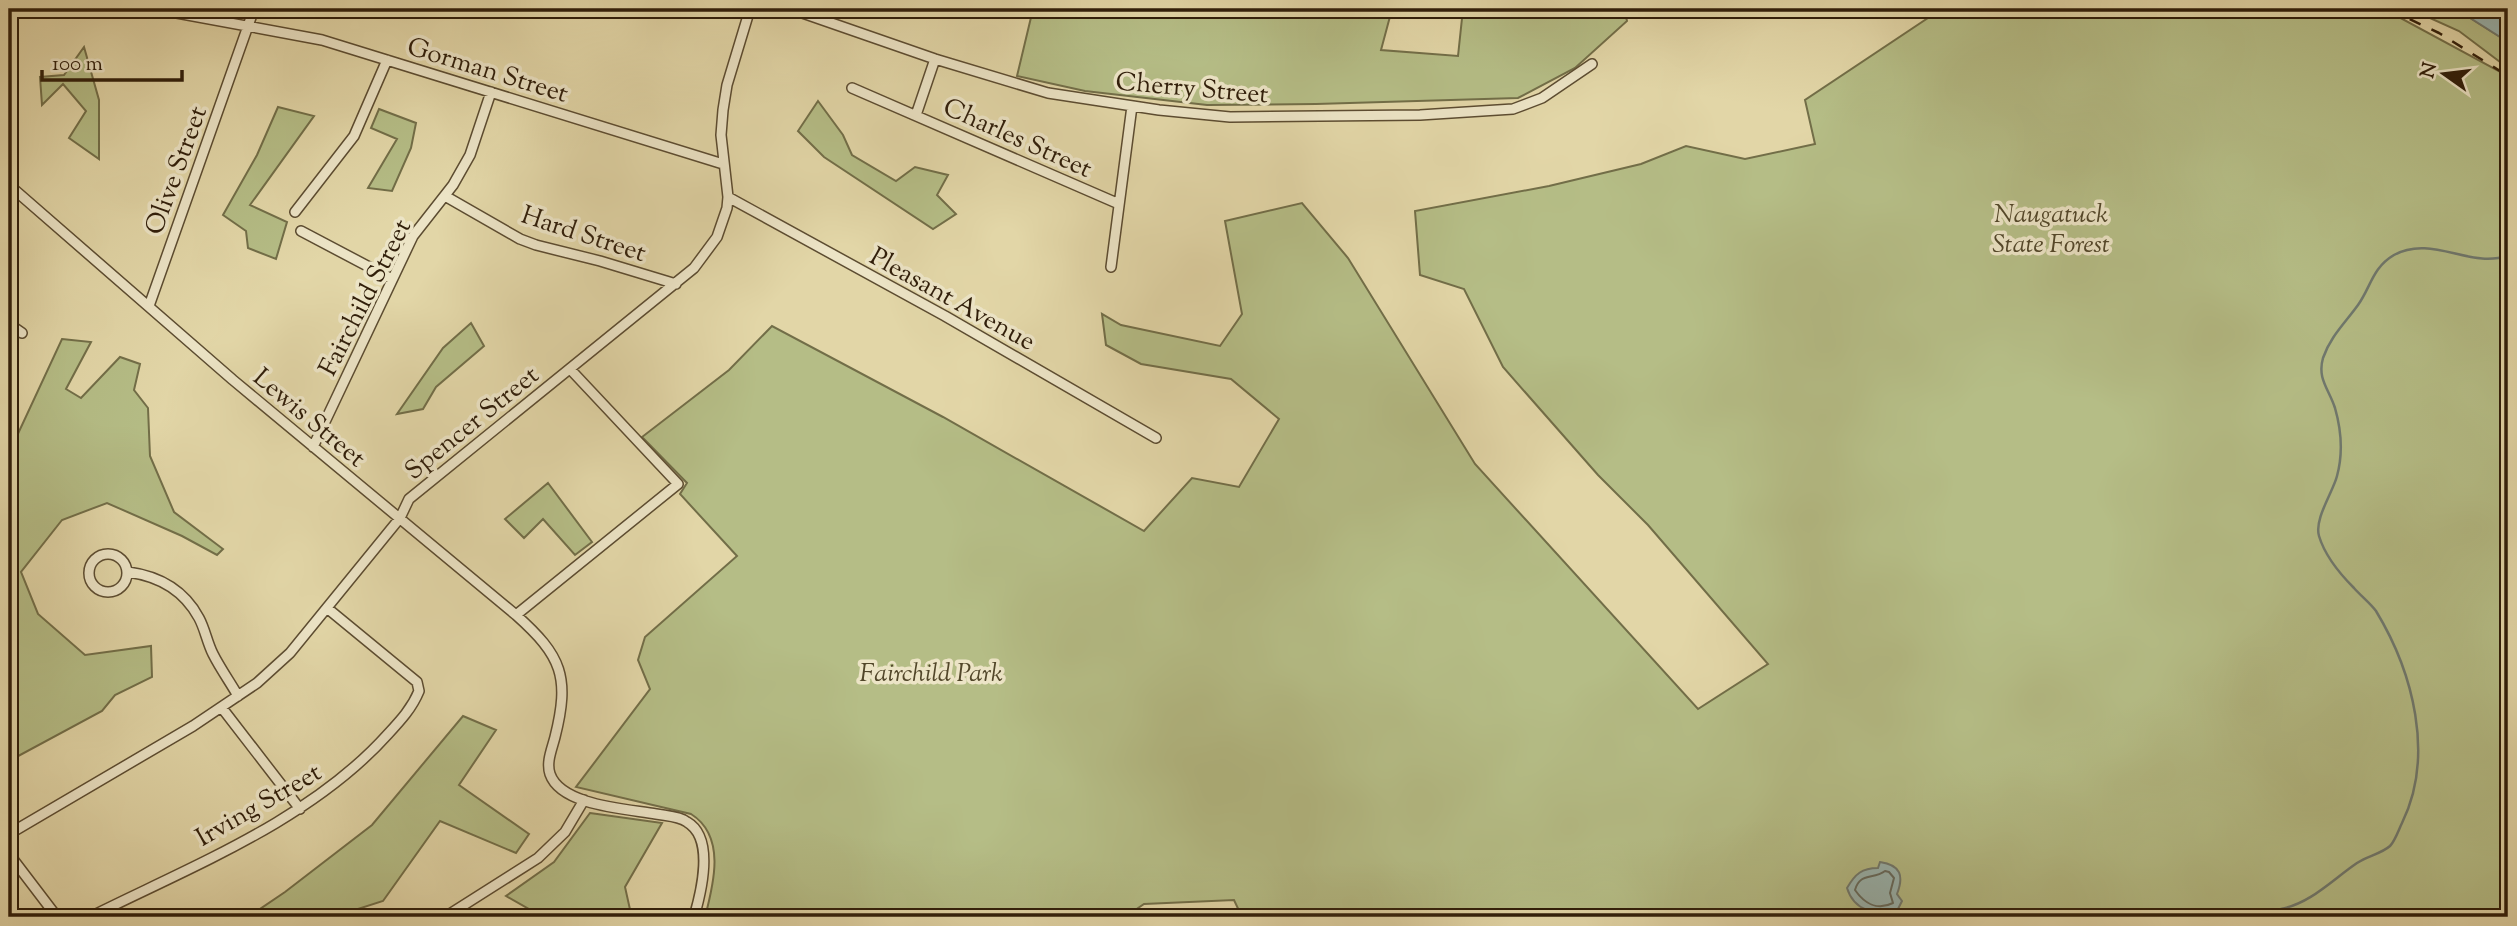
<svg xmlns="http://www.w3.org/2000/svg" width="2517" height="926" viewBox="0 0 2517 926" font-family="'Sorts Mill Goudy',serif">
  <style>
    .green { fill: #b5bd86; stroke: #726e48; stroke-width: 2 }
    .water { fill: #99b6b2; stroke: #6f796f; stroke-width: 2 }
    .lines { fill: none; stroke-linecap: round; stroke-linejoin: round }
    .shore { stroke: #646a5e; stroke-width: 2 }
    .stream { stroke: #6f796f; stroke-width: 2.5 }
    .street-casing { stroke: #5c4c31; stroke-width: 12 }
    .street { stroke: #ece4c6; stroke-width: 9 }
    .rail { stroke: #301e0a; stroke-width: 2.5; stroke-dasharray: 12 12; stroke-linecap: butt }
    .labels { text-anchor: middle; stroke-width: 7; stroke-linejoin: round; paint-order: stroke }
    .street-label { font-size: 26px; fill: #301e0a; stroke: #ece4c6 }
    .park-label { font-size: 26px; font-style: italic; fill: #514629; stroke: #ece4c6 }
  </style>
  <rect width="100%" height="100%" fill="#e2d6a7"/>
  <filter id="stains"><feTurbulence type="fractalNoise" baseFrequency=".00286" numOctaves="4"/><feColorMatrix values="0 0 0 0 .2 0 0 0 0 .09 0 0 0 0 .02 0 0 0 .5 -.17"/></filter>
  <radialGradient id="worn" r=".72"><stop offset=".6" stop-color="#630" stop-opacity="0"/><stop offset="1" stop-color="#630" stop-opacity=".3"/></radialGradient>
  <!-- green -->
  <path class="green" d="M1033 9H1392L1381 50 1458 56 1463 9H1624L1627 21 1575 68 1518 98 1316 104 1207 105 1085 91 1017 76Z
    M2099 9H2384L2508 76V917H1242L1234 900 1144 904 1125 917H705C714 883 726 836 691 814L576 787 650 689 638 660 645 637 737 556 680 494 687 483 642 437 729 370 772 326 943 417 1144 531 1192 478 1239 487 1279 419 1231 379 1141 364 1106 345 1102 314 1121 325 1220 346 1242 314 1225 221 1302 203 1348 258 1475 464 1698 709 1768 664 1648 525 1598 475 1503 367 1464 289 1420 275 1415 211 1549 186 1641 164 1686 146 1745 159 1815 144 1805 100 1937 12Z
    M2410 9H2456L2508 42V68L2459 31Z
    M84 47 99 100V159L69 138 86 111 63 84 42 105 40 77 64 75Z
    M818 101 843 135 852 155 896 181 915 167 948 175 937 195 956 214 933 229 824 157 798 131Z
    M278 107 314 116 250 205 287 222 276 259 248 248 246 231 223 215 257 155Z
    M379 109 416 123 411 148 392 191 368 188 397 139 371 128Z
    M471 323 484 346 436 387 423 409 397 414 443 348Z
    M62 339 91 342 66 389 81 398 120 357 140 364 134 390 148 408 150 456 174 512 223 549 217 555 182 536 107 503 62 520 21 572 38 614 85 655 151 646 152 677 115 695 102 711 9 761V453Z
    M548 483 592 542 575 555 543 519 524 538 505 519Z
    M463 716 496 730 459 785 529 834 516 853 440 821 383 901 333 917H248L285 892 372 825Z
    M590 813 662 823 625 887 631 914 644 917H532L534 912 506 896 554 862Z"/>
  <!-- water -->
  <path class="water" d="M2456 9H2508V42Z
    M1880 862C1901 865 1904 876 1897 894L1902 901 1898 909C1877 917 1854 911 1847 888 1855 874 1862 868 1878 868Z"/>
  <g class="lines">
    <!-- shore -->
    <path class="shore" d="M1885 871 1889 872 1894 878 1890 893 1893 903C1877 911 1864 903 1855 890 1860 872 1873 880 1885 871Z"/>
    <!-- stream -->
    <path class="stream" d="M2277 917 2281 909C2311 903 2332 880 2357 863 2367 856 2381 854 2390 846 2395 841 2399 829 2402 823 2435 756 2413 672 2376 611 2370 603 2361 596 2354 588 2340 574 2325 556 2319 536 2314 519 2333 492 2337 476 2343 454 2341 429 2335 408 2329 389 2317 379 2323 358 2330 337 2345 323 2358 305 2371 287 2372 268 2394 255 2432 234 2472 270 2508 255"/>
    <!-- street casing -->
    <g class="street-casing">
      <path id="street" d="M155 9 322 40 723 164
        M791 9 935 59 1048 93 1159 110 1230 117 1420 115 1513 109 1542 98 1592 64
        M852 88 1119 204
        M916 115 935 59
        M9 185 233 380 516 615C562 656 570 677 555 737 552 749 546 762 550 774 561 806 628 809 656 814 666 816 679 816 687 822 715 838 701 893 694 917
        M445 196 520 239 536 245 600 261 676 284
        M728 197 945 316 1156 438
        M295 212 354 136 387 60
        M301 231 392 279
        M1111 267 1132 106
        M149 306 254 9
        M9 324 22 333
        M313 447 413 236 453 185 470 155 491 92
        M89 573a19 19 0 1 1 38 0a19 19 0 1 1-38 0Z
        M128 572C158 576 184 590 199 618 205 629 207 642 213 654 220 668 230 682 238 696
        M516 615 678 484 570 369
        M222 708 300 809
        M9 834 193 726 257 683 290 653 400 518 409 499 694 268 717 237 727 208 728 197 721 135 723 110 727 85 750 9
        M9 854 57 917
        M90 917C192 866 311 820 388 734 401 720 412 708 419 691L417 682 327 608
        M445 917 538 858 565 832 584 800"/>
    </g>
    <!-- street -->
    <use href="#street" class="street"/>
    <!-- rail -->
    <path class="rail" d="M2388 9 2439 33 2508 76"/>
  </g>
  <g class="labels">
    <!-- street labels -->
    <g class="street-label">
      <text transform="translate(488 69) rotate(17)" y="9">Gorman Street</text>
      <text transform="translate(1192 87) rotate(5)" y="9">Cherry Street</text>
      <text transform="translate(1018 137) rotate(24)" y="9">Charles Street</text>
      <text transform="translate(175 170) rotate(-70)" y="9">Olive Street</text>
      <text transform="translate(584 233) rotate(18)" y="9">Hard Street</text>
      <text transform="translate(364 297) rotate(-63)" y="9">Fairchild Street</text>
      <text transform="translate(953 298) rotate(29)" y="9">Pleasant Avenue</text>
      <text transform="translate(310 417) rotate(40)" y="9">Lewis Street</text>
      <text transform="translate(471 422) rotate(-39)" y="9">Spencer Street</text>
      <text transform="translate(258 804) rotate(-30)" y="9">Irving Street</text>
    </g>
    <!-- park labels -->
    <g class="park-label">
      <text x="2051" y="222">Naugatuck<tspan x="2051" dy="30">State Forest</tspan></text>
      <text x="931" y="681">Fairchild Park</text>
    </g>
  </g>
  <!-- margin -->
  <rect width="2517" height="926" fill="none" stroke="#e2d6a7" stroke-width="35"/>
  <rect x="10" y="10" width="2496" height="905" fill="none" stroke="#301e0a" stroke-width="3.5"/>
  <rect x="18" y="18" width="2482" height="891" fill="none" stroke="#301e0a" stroke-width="2"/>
  <!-- north arrow -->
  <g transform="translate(2444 74) rotate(284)" stroke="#ece4c6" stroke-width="5" paint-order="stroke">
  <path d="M0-5L12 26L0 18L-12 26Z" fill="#301e0a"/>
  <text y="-10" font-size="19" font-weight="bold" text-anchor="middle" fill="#301e0a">N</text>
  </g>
  <!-- scale -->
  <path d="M42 70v10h140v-10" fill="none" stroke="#301e0a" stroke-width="3.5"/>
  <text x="52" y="70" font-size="21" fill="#301e0a" stroke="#ece4c6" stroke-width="5" paint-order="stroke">100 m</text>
  <rect width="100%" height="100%" filter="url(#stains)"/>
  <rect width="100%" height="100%" fill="url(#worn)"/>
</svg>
